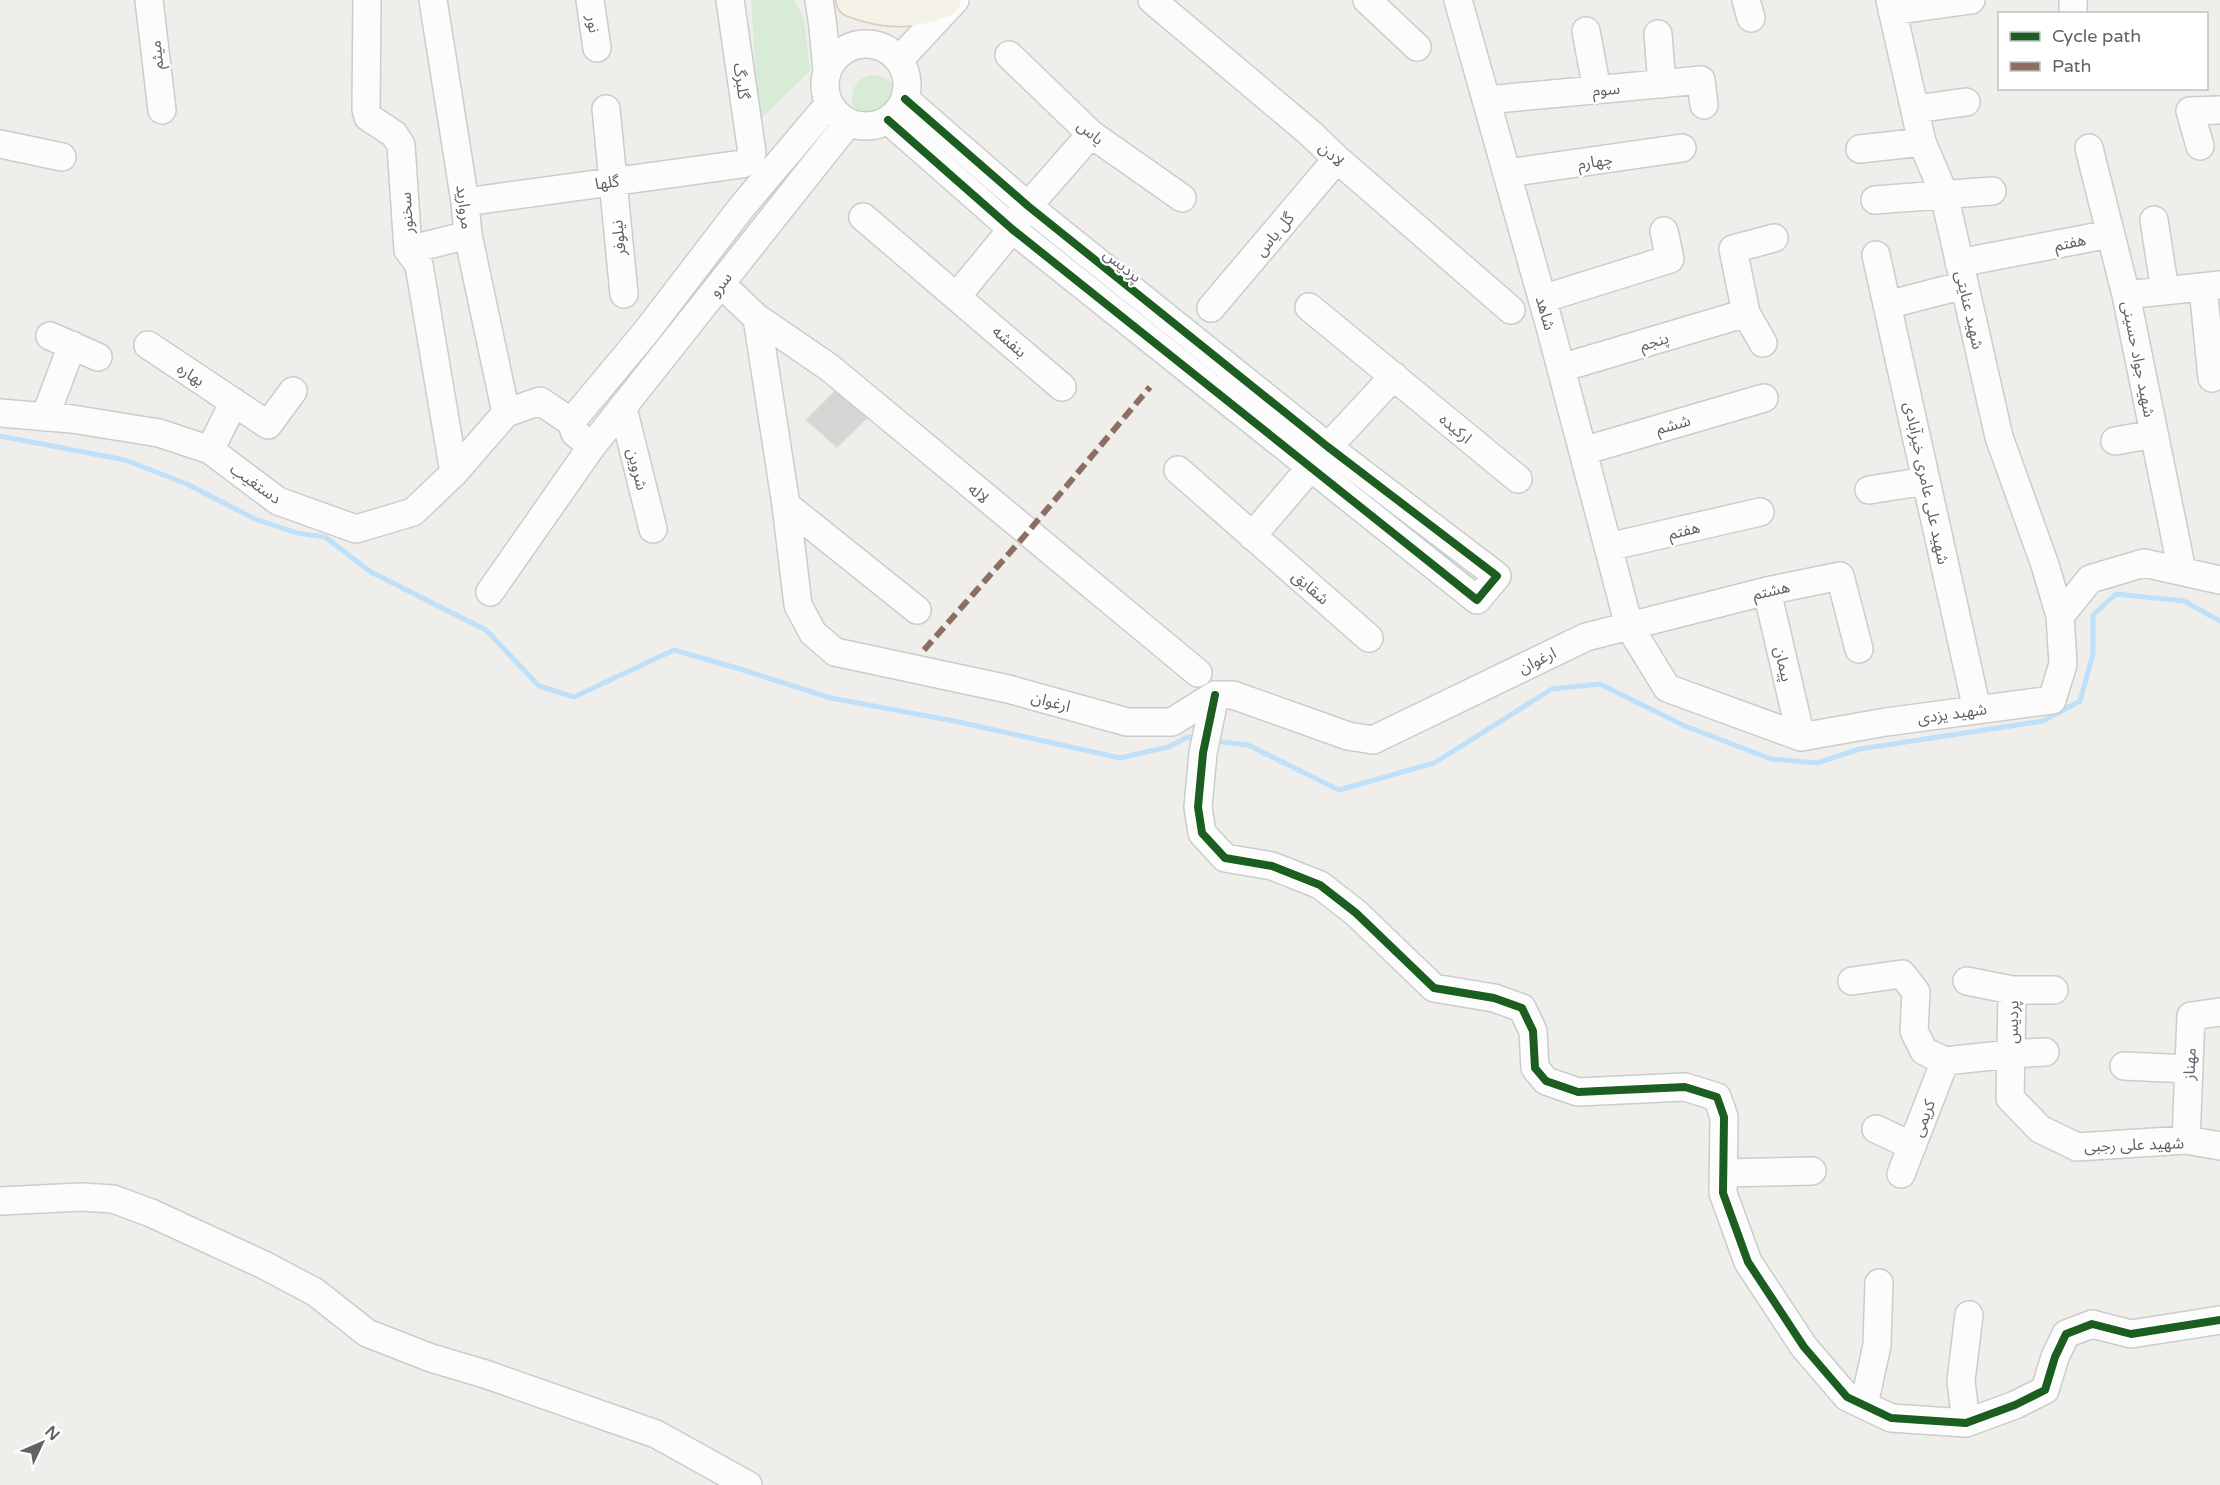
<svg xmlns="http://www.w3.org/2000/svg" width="2220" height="1485" viewBox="0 0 2220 1485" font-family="'Varela Round','Noto Sans Arabic',sans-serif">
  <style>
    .green { fill: #d8ebd6 }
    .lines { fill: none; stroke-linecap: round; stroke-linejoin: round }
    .stream { stroke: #bfe0f9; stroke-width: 5 }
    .building { fill: #d6d5d3; stroke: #deddd9; stroke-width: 1.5 }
    .minor-casing { stroke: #cbcccc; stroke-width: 30 }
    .major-casing { stroke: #d7ceb8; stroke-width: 36 }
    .minor { stroke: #fdfcfc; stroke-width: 27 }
    .major { stroke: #f4f2e9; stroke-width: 33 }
    .quiet { stroke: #8d6e63; stroke-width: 6; stroke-dasharray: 12 6; stroke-linecap: butt }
    .cycleway-casing { stroke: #fff; stroke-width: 11 }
    .cycleway { stroke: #1b5e20; stroke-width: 8 }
    .labels { text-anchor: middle; stroke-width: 4.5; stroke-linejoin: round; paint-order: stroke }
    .street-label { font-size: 16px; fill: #5f6368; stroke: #fff }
  </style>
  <rect width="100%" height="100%" fill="#efeeea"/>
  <!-- green -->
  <path class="green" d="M751 0H794L804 18 810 71 759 121Z
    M852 97a22 22 0 1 1 44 0a22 22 0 1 1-44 0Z"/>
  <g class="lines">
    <!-- stream -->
    <path class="stream" d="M0 436 125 460 187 484 255 519 297 533 325 537 371 572 486 630 539 686 574 697 674 650 740 669 831 698 954 721 1120 758 1168 747 1188 737 1199 739
      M1214 741 1248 745 1339 790 1434 763 1552 689 1600 684 1685 726 1771 759 1817 763 1860 749 2043 721 2080 701 2093 654V615L2116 594 2184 601 2220 621"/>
  </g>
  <!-- building -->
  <path class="building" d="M836 390 868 417 837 447 806 420Z"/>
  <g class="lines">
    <!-- minor casing -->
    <g class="minor-casing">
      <path id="minor" d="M149 0 162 110
        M367 0 366 109 368 117 394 134 401 145 408 250 419 265 454 473
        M433 0 465 202 468 235 506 413
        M590 0 597 48
        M819 0 823 27 827 72
        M1152 0 1310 133 1337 159 1511 310
        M1367 0 1417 47
        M1458 0 1549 323 1629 626 1667 688 1801 737 1886 722 2052 700 2063 664 2060 616 2090 579 2144 563 2220 580
        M1746 0 1751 18
        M1890 0 1922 142 1944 194 1999 437 2045 565 2060 616
        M1892 11 1971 0
        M2073 14V0
        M1586 31 1597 90
        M1658 34 1662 84
        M825 85a41 41 0 1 1 82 0a41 41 0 1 1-82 0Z
        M1009 55 1091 134 1182 198
        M899 60 955 0
        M1486 100 1701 80 1704 105
        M606 109 624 294
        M1916 109 1966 102
        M888 120 1012 229 1477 600 1497 576 1328 447 1028 206 905 99
        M0 144 62 157
        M2200 146 2190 111 2220 110
        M2089 148 2126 295 2182 571
        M1860 149 1922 142
        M1507 173 1682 148
        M1875 200 1992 191
        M465 202 742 164 749 161 752 153 730 0
        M863 217 1062 387
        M2154 220 2165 291
        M408 250 468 235
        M1876 255 1977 710
        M1959 263 2110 234
        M721 284 757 318 786 505 798 605 813 633 835 652 1008 689 1127 722H1172L1215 695H1233L1348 736 1373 740 1586 637 1767 591 1840 576 1859 649
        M2203 287 2212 378
        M2126 295 2220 285
        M957 296 1012 229 1028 206 1091 134
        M1542 299 1670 259 1664 231
        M1887 305 1964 285
        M1309 307 1518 479
        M1211 308 1337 159
        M757 318 830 368 1198 673
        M50 336 98 357
        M1763 343 1746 313 1733 249 1774 238
        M148 345 268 425 293 391
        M1561 368 1746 313
        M623 408 653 529
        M0 413 72 419 159 433 210 450 278 501 356 529 413 512 454 473 506 413 540 401 571 422 575 433 592 446
        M45 417 72 345
        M571 422 646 332 741 208 829 104
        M2115 441 2154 434
        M210 450 234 402
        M1583 451 1764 398
        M1178 470 1369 638
        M1869 490 1926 481
        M786 505 917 610
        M1252 536 1328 447 1394 376
        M1608 547 1760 512
        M1767 591 1801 737
        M490 592 592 446 848 123
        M1215 695 1203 753 1198 807 1202 833 1225 858 1272 866 1320 885 1356 913 1434 988 1494 998 1522 1008 1533 1031 1535 1068 1546 1081 1578 1092 1685 1087 1717 1097 1724 1117 1723 1193 1748 1262 1804 1347 1847 1397 1891 1418 1966 1423 2015 1405 2045 1390 2055 1357 2066 1334 2092 1324 2131 1334 2220 1320
        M1852 981 1902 974 1916 992 1914 1031 1924 1051 1945 1061 2011 1054 2010 1098 2040 1129 2077 1147 2186 1140 2220 1146
        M1967 981 2012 990H2054
        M2012 990 2011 1054 2045 1052
        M2124 1066 2189 1069
        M1876 1129 1912 1146
        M2186 1140 2191 1016 2220 1012
        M1724 1173 1812 1171
        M1901 1174 1945 1061
        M0 1201 81 1197 113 1199 151 1213 264 1265 315 1292 367 1333 431 1358 485 1374 656 1434 748 1485
        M1864 1405 1877 1345 1879 1283
        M1966 1423 1961 1381 1969 1315"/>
    </g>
    <!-- major casing -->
    <g class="major-casing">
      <path id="major" d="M853 0C883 12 914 13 944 0"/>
    </g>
    <!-- minor -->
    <use href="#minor" class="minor"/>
    <!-- major -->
    <use href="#major" class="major"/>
    <!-- quiet -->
    <path class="quiet" d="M924 650 1027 533 1150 387"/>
    <!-- cycleway casing -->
    <g class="cycleway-casing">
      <path id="cycleway" d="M888 120 1012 229 1477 600 1497 576 1328 447 1028 206 905 99
        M1215 695 1203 753 1198 807 1202 833 1225 858 1272 866 1320 885 1356 913 1434 988 1494 998 1522 1008 1533 1031 1535 1068 1546 1081 1578 1092 1685 1087 1717 1097 1724 1117 1723 1193 1748 1262 1804 1347 1847 1397 1891 1418 1966 1423 2015 1405 2045 1390 2055 1357 2066 1334 2092 1324 2131 1334 2220 1320"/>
    </g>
    <!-- cycleway -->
    <use href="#cycleway" class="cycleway"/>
  </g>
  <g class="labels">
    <!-- street labels -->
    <g class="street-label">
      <text transform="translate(594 24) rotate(82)" y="6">نور</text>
      <text transform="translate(156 55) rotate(-96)" y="6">میثم</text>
      <text transform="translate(742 81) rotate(82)" y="6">گلبرگ</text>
      <text transform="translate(1606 89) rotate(-5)" y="6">سوم</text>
      <text transform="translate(1091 132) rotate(40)" y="6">یاس</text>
      <text transform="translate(1332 154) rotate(43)" y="6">لادن</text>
      <text transform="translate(1595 161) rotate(-8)" y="6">چهارم</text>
      <text transform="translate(607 182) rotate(-8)" y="6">گلها</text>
      <text transform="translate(465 207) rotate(83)" y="6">مروارید</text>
      <text transform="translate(406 213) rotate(-94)" y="6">سخنور</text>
      <text transform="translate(1274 234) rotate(-50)" y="6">گل یاس</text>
      <text transform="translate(618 238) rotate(-96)" y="6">نیلوفر</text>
      <text transform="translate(2070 242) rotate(-11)" y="6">هفتم</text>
      <text transform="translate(1123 265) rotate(39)" y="6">پردیس</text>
      <text transform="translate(720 284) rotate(-52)" y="6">سرو</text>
      <text transform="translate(1970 310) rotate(77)" y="6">شهید عنایتی</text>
      <text transform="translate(1546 313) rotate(74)" y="6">شاهد</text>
      <text transform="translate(1010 341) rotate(41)" y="6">بنفشه</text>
      <text transform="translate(1654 341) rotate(-17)" y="6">پنجم</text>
      <text transform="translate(2139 359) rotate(79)" y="6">شهید جواد حسینی</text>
      <text transform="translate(191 374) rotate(33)" y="6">بهاره</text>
      <text transform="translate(1673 424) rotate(-16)" y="6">ششم</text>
      <text transform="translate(1456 428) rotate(40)" y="6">ارکیده</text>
      <text transform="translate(638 469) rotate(76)" y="6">شروین</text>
      <text transform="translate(256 483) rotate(35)" y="6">دستغیب</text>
      <text transform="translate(1927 483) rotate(78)" y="6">شهید علی عامری خیرآبادی</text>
      <text transform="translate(979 493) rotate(40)" y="6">لاله</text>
      <text transform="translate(1684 530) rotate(-13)" y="6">هفتم</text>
      <text transform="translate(1311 587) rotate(41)" y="6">شقایق</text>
      <text transform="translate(1771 590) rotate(-13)" y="6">هشتم</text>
      <text transform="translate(1537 660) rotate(-26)" y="6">ارغوان</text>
      <text transform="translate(1784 664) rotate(77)" y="6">پیمان</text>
      <text transform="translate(1051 701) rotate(15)" y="6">ارغوان</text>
      <text transform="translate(1952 713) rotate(-8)" y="6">شهید یزدی</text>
      <text transform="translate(2012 1022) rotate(-89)" y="6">پردیس</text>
      <text transform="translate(2189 1064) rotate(-87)" y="6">مهناز</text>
      <text transform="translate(1923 1118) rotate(-69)" y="6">کریمی</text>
      <text transform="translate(2134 1144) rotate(-2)" y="6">شهید علی رجبی</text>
    </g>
  </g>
  <!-- legend -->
  <rect x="1998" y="12" width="210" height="78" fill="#ffffff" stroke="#bfc1c3" stroke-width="1.5"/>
  <rect x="2010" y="32" width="30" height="9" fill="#1b5e20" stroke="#bfc1c3" stroke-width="1.5"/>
  <text x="2052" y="42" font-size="18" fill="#5f6368">Cycle path</text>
  <rect x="2010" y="62" width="30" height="9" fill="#8d6e63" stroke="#bfc1c3" stroke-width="1.5"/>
  <text x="2052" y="72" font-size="18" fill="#5f6368">Path</text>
  <!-- north arrow -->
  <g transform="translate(42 1443) rotate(46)" stroke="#ffffff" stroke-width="4.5" paint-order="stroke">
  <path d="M0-4.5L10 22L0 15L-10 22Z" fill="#5f6368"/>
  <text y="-9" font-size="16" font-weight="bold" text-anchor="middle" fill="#5f6368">N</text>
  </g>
</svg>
